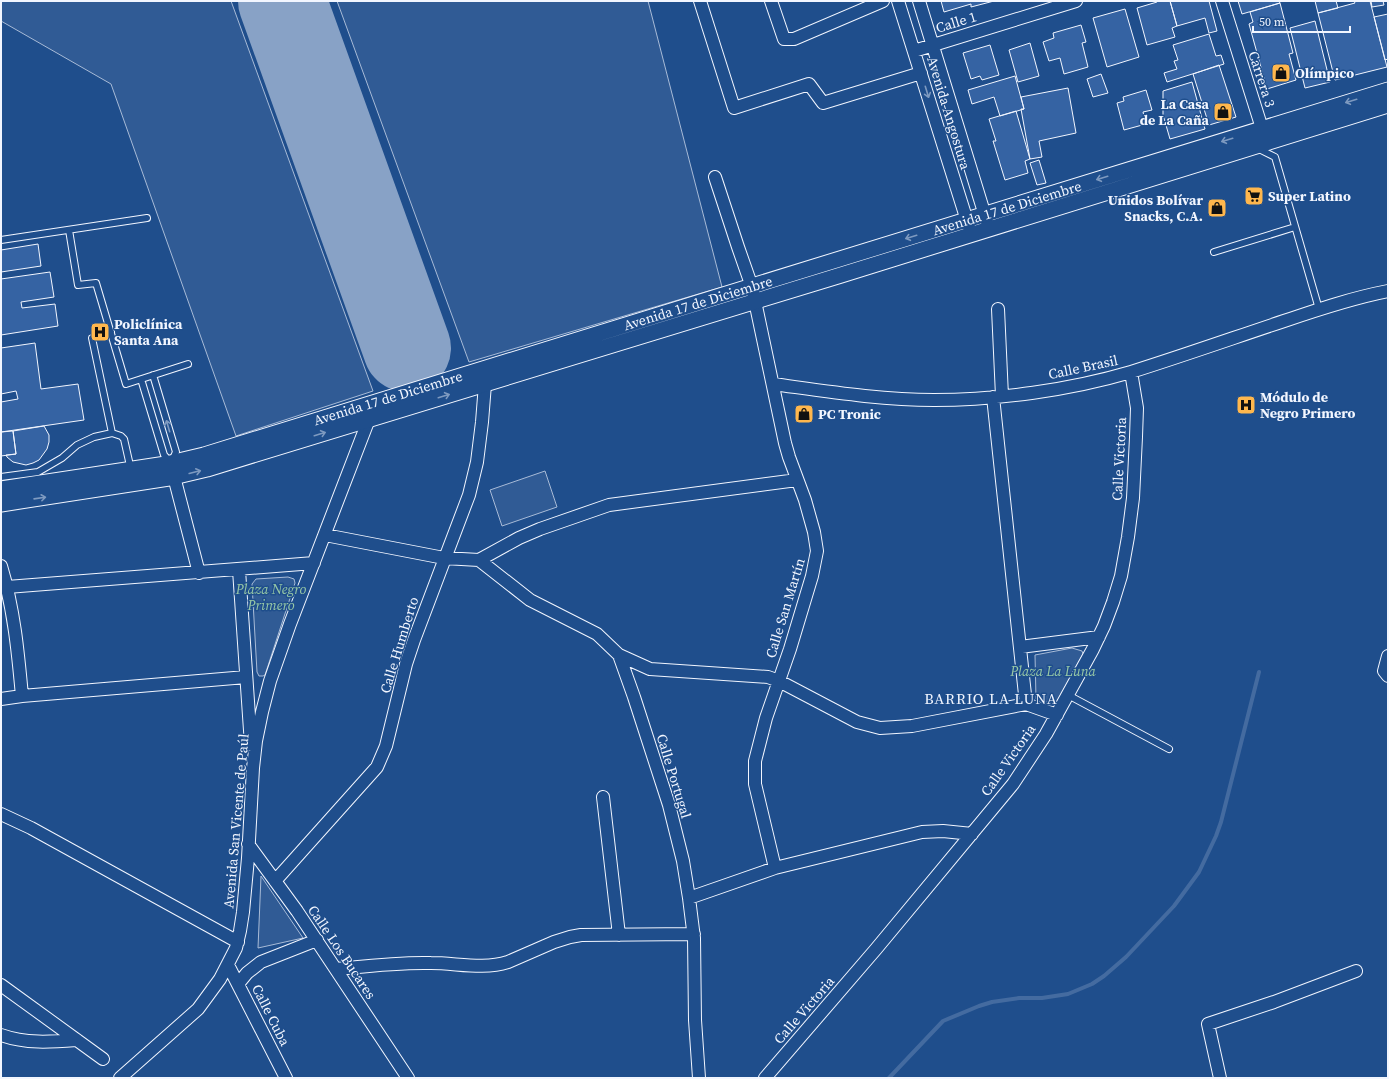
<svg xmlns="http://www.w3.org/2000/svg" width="1389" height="1079" viewBox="0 0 1389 1079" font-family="'Source Serif 4',serif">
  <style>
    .built { fill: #305b95; stroke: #a8bbd7 }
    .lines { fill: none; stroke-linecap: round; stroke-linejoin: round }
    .stream { stroke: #446ba0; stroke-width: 4 }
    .runway { stroke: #88a2c6; stroke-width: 88 }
    .building { fill: #3563a3; stroke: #f2f6ff }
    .service-casing { stroke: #f2f6ff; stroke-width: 8 }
    .minor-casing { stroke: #f2f6ff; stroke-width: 14 }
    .tertiary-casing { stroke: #f2f6ff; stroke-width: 17 }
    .service { stroke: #1f4e8c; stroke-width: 6 }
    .minor { stroke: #1f4e8c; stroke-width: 12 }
    .tertiary { stroke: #1f4e8c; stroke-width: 15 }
    .oneway { stroke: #7e9ac0 }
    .labels { text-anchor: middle; stroke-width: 3; stroke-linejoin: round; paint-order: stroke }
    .street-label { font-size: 14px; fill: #f2f6ff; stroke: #1f4e8c }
    .poi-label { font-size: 14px; font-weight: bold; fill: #f2f6ff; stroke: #1f4e8c; text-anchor: start }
    .park-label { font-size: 14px; font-style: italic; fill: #97c8a6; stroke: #1f4e8c }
    .neighbourhood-label { font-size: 15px; letter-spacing: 1px; fill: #f2f6ff; stroke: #1f4e8c }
  </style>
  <rect width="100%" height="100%" fill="#1f4e8c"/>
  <!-- built -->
  <path class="built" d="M1 1H231L373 391 236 436 111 84 1 21Z
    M337 1H648L722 287 469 362Z
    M545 471 557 507 502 526 490 490Z
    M288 577 294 579 295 583 265 675 263 676H259L257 672 252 584 256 579Z
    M1072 648 1082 651 1083 654 1055 705 1036 699 1035 655Z
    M261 876 303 938 258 948Z"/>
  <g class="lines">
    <!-- stream -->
    <path class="stream" d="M889 1078 943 1021 979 1006 992 1002 1019 998H1042L1068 994 1092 984 1104 976 1126 957 1174 906 1199 872 1216 836 1221 822 1259 672"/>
    <!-- runway -->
    <path class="runway" d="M282 1 407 348"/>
  </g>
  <!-- building -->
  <path class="building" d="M941 1H994L971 7V4L944 12Z
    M1156 1H1170L1177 26 1172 28 1175 37 1147 45 1137 8 1157 2Z
    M1170 1H1209L1217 31 1209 33 1205 18 1177 26Z
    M1238 1H1279L1280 3 1242 14Z
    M1315 1H1336L1338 8 1318 13Z
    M1354 1H1370L1387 67 1335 80 1318 13 1355 3Z
    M1371 1H1383L1384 5 1372 7Z
    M1280 3 1293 53 1289 54 1296 80 1267 89 1249 24 1253 22 1250 12Z
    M1125 9 1139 57 1107 67 1093 18Z
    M1388 14V59L1385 60 1374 17Z
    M1315 21 1330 82 1305 88 1290 28Z
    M1081 25 1086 42 1082 43 1088 67 1064 74 1060 58 1049 61 1043 42 1054 38 1053 33Z
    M1209 34 1216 56 1221 55 1224 64 1167 82 1164 73 1177 69 1174 61 1178 60 1173 45Z
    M1030 43 1039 76 1018 82 1009 50Z
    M990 45 999 75 982 80 980 76 971 79 963 53Z
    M1219 65 1236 117 1209 125 1193 74Z
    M1101 74 1108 93 1093 97 1087 79Z
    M1015 76 1024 109 1000 116 994 97 972 104 968 90Z
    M1192 82 1205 129 1170 139 1163 115V91Z
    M1068 88 1076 133 1039 141 1042 157 1030 159 1021 109H1024L1021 97Z
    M1146 90 1152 110 1143 112 1146 124 1124 130 1117 103 1124 101 1123 97Z
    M1016 111 1030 159 1025 161 1028 173 1005 180 993 141H996L989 119Z
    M1039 160 1046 183 1037 185 1030 163Z
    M38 244 41 266 1 272V250Z
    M50 272 54 297 21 302 22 308 55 304 58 326 1 335V277V279Z
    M35 343 41 389 78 384 84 420 1 432V402L18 399 16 391 1 394V348Z
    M44 426 49 435V442L47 449 39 460 33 463 26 465 13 462 7 457 6 455 16 454 13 431Z
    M13 431 16 454 1 456V432Z"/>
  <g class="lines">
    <!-- service casing -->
    <g class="service-casing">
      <path id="service" d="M1257 148 1275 157 1319 309
        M69 230 78 285 96 283 126 384 188 364
        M1 240 147 218
        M1214 252 1295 227
        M111 332 92 338 112 433
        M141 379 164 455 171 463 176 452 153 375
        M1 477 38 472 62 458 77 445 94 437 112 433 121 436 124 439 131 470
        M1068 695 1169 749"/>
    </g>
    <!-- minor casing -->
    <g class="minor-casing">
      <path id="minor" d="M700 1 734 108 809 84 823 103 921 73
        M771 1 784 39H794L883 1
        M898 1 969 227
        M919 1 987 222
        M1222 1 1265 138
        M914 51 1076 1
        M715 177 738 247 752 287 785 443 789 457 805 500 814 532 817 551 812 576 790 649 766 718 755 761V784L775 868
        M998 309 1002 396
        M773 384C825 391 881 400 934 400 997 400 1070 390 1131 372 1182 356 1233 338 1284 321 1319 309 1352 298 1388 291
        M993 397 1026 704
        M172 469 199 573
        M325 535 444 558 479 560 519 538 540 529 609 505 797 480
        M479 560 530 600 597 634 619 655 634 697 669 805 683 861 689 898 694 938 695 1020 699 1078
        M1 566C14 609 18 652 22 696
        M239 570 251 745
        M7 587 314 563
        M1020 647 1099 637
        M619 655 650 669 768 677 779 681 857 722 880 728 912 726 1026 704 1057 715
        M1388 656 1384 671 1388 676
        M1 699 22 696 246 677
        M603 797 619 935
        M1 814 31 828 238 942
        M248 844 297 911 408 1078
        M275 881 377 767 386 746 406 664 414 640 469 495 477 462 482 422 485 384
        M689 898 775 868 922 832 943 831 972 834
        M228 965 286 1078
        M336 969C367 966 400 962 431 963 457 963 483 970 508 962L554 942 570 937 581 935 694 934
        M238 984 247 973 261 962 317 940
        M1 985 103 1059
        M1 1035C26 1044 51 1042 77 1040
        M120 1078 198 1009 220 979 236 948 240 931 243 912 248 858 253 768 256 741 262 712 270 681 290 624 369 419
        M765 1078 876 949 1013 784 1046 734 1093 649 1104 626 1113 602 1121 576 1128 537 1133 498 1136 437 1137 408 1131 372
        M1220 1078 1208 1024 1274 1002 1356 971"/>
    </g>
    <!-- tertiary casing -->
    <g class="tertiary-casing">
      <path id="tertiary" d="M1 489 166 464 204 455 1388 90
        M1 504 169 478 207 469 841 275 1388 105"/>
    </g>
    <!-- service -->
    <use href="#service" class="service"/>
    <!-- minor -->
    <use href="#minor" class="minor"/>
    <!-- tertiary -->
    <use href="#tertiary" class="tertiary"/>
  </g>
  <!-- one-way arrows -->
  <defs><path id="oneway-shaft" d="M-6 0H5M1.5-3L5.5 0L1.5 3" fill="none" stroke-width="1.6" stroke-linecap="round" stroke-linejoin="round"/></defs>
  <g class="oneway">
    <use href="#oneway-shaft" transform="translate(927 92) rotate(73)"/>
    <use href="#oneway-shaft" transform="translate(1351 101) rotate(163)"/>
    <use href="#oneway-shaft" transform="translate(1227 140) rotate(163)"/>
    <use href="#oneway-shaft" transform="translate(1102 178) rotate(163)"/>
    <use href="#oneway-shaft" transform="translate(911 237) rotate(163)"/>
    <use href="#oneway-shaft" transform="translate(444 396) rotate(-17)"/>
    <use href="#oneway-shaft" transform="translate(168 426) rotate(-106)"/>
    <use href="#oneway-shaft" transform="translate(320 434) rotate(-17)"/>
    <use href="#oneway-shaft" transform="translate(195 472) rotate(-14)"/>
    <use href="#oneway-shaft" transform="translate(40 498) rotate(-8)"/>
  </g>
  <!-- icons -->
  <defs>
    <g id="shop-square" transform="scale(1)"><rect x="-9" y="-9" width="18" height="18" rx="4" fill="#ffb74d" stroke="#1f4e8c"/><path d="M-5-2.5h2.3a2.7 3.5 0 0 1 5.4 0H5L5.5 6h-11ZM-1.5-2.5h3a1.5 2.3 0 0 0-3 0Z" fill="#111"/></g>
    <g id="supermarket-square" transform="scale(1)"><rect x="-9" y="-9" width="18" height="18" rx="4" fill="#ffb74d" stroke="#1f4e8c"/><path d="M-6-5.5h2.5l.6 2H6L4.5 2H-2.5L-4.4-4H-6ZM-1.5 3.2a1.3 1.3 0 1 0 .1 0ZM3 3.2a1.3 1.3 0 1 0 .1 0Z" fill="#111"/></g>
    <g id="hospital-square" transform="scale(1)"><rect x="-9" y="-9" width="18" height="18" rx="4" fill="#ffb74d" stroke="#1f4e8c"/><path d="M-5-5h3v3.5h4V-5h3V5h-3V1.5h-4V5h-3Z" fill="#111"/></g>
  </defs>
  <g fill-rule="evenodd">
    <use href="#shop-square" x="1281" y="73"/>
    <use href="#shop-square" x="1223" y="112"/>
    <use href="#supermarket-square" x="1254" y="196"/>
    <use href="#shop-square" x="1217" y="208"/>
    <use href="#hospital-square" x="100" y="332"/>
    <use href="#hospital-square" x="1246" y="405"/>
    <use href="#shop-square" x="804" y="414"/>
  </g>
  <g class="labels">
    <!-- street labels -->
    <g class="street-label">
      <text transform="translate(956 22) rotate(-17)" y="5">Calle 1</text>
      <text transform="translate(1262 79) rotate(72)" y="5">Carrera 3</text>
      <text transform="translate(949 113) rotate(73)" y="5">Avenida Angostura</text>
      <text transform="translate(1007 208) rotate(-17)" y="5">Avenida 17 de Diciembre</text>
      <text transform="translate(698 303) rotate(-17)" y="5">Avenida 17 de Diciembre</text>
      <text transform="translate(1083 367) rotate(-12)" y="5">Calle Brasil</text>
      <text transform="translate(388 398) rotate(-17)" y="5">Avenida 17 de Diciembre</text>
      <text transform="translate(1119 459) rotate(-87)" y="5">Calle Victoria</text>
      <text transform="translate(785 608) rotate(-73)" y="5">Calle San Martín</text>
      <text transform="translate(399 645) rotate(-73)" y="5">Calle Humberto</text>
      <text transform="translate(1008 760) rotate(-55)" y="5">Calle Victoria</text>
      <text transform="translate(674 776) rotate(73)" y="5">Calle Portugal</text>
      <text transform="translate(236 821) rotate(-85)" y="5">Avenida San Vicente de Paúl</text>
      <text transform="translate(342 952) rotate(56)" y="5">Calle Los Bucares</text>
      <text transform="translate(804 1010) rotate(-49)" y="5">Calle Victoria</text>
      <text transform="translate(271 1015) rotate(63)" y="5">Calle Cuba</text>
    </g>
    <!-- poi labels -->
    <g class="poi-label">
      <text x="1295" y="78">Olímpico</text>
      <text x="1209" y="109" text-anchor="end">La Casa<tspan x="1209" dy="16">de La Caña</tspan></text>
      <text x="1268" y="201">Super Latino</text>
      <text x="1203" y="205" text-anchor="end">Unidos Bolívar<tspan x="1203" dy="16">Snacks, C.A.</tspan></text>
      <text x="114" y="329">Policlínica<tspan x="114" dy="16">Santa Ana</tspan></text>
      <text x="1260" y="402">Módulo de<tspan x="1260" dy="16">Negro Primero</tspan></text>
      <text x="818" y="419">PC Tronic</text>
    </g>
    <!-- park labels -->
    <g class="park-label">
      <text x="271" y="594">Plaza Negro<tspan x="271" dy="16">Primero</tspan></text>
      <text x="1053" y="676">Plaza La Luna</text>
    </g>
    <!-- neighbourhood labels -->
    <g class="neighbourhood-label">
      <text x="991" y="704">BARRIO LA LUNA</text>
    </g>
  </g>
  <!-- border -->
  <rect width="1389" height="1079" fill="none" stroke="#f2f6ff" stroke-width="4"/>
  <!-- scale -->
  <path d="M1253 26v6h97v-6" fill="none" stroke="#f2f6ff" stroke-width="2"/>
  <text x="1259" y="26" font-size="12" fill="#f2f6ff" stroke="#1f4e8c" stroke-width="3" paint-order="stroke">50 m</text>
</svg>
